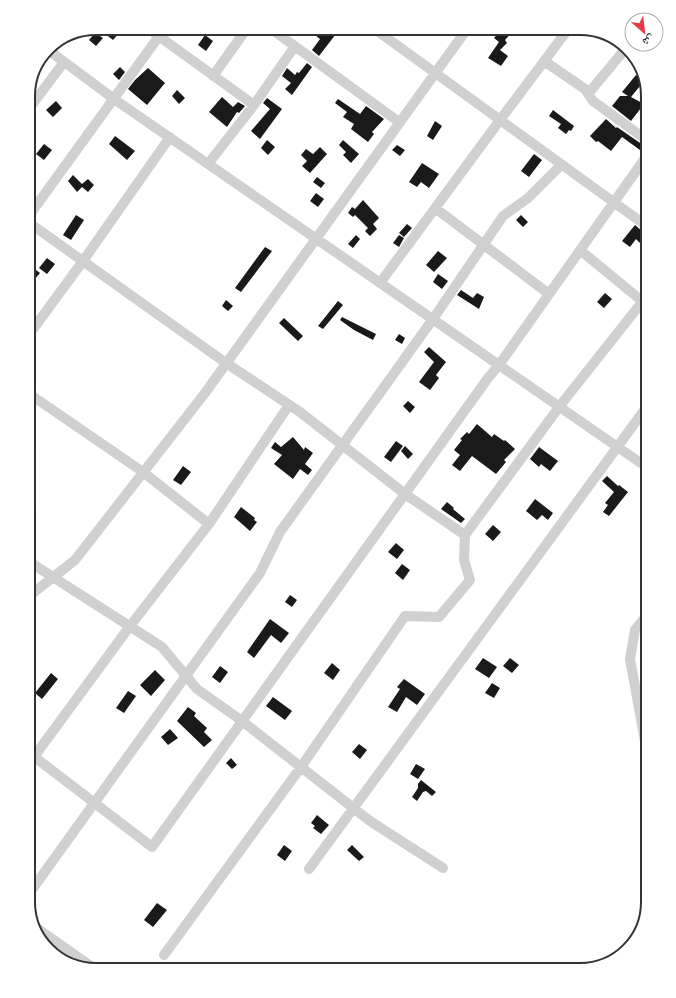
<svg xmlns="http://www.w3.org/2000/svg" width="676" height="998" viewBox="0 0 676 998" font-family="'Asap Condensed','Noto Naskh Arabic',sans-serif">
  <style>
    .building { fill: #1a1a1a }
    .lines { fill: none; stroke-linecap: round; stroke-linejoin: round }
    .minor { stroke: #d0d0d0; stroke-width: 10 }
    .rim { fill: none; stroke: #333; stroke-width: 2 }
  </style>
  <rect width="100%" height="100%" fill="#fff"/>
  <!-- building -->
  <path class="building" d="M502 29H515L505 40 507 43 500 50 508 56 501 66 488 58 499 42 494 38Z
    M339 30 319 56 312 50 320 39 310 31Z
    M95 33 103 38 96 46 89 40Z
    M104 33H119L113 40Z
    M205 35 213 41 206 51 198 45Z
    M307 63 312 67 292 95 285 89 291 83 282 76 287 68 295 75 297 72 299 73Z
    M120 67 125 72 119 80 113 74Z
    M148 68 165 83 147 105 128 89 135 80Z
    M636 75 644 81 631 97 644 104 631 121 612 106 620 96H628L622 92Z
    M177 90 185 98 179 104 172 96Z
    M222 97 233 107 238 102 245 106 239 113 237 112 227 127 209 112Z
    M267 98 282 109 260 139 251 131 270 109 263 103Z
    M338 99 360 114 366 106 384 119 372 132 374 134 368 142 351 129 354 124 343 117 347 112 335 103Z
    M56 101 62 108 53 117 46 110Z
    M553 110 574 126 571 131 569 130 566 134 558 128 561 124 549 116Z
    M606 119 616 128 617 127 643 145 640 150 622 137 611 151 598 141 596 142 590 136Z
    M435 121 442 126 433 140 427 136Z
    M115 136 135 151 127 160 109 144Z
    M267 140 275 147 268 155 261 148Z
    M343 140 359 154 351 163 343 155 346 152 339 145Z
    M44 144 52 150 44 160 36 154Z
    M397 145 405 150 400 156 392 150Z
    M320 147 327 154 310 173 302 166 307 161 301 155 306 149 313 154Z
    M534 154 542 160 529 177 521 171Z
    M422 163 439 174 429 188 421 182 417 187 409 182Z
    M73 175 82 184 88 179 94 185 88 192 82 187 77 192 68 181Z
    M317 177 325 183 321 188 313 182Z
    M316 193 324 199 318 207 310 201Z
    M363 200 379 218 373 224 377 229 370 236 365 231 368 228 355 215 353 217 348 213 352 207 355 209Z
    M76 215 84 220 71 240 63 235Z
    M521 215 528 222 523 227 516 220Z
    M407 224 412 228 404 237 399 233Z
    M635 225 642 231 640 234 648 242V251L636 239 630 247 622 241Z
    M356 235 360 239 353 248 348 244Z
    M399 235 404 238 399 247 393 243Z
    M265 247 272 251 241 292 235 288Z
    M438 251 447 258 434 272 426 265Z
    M47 258 55 264 47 274 39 268Z
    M28 264 40 273 28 287Z
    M438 274 448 281 442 289 433 282Z
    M461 290 473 298 477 293 484 297 479 309 457 295Z
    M605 293 612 299 604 308 597 302Z
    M226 300 233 306 228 311 222 306Z
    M338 301 343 305 323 329 318 326Z
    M342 317 376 334 373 340 354 330 340 320Z
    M284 318 303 336 298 341 279 323Z
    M399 334 405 338 402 344 395 340Z
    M429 347 446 362 436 375 439 378 430 390 419 382 434 362 424 352Z
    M408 401 415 407 410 413 403 406Z
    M477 424 492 437 494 434 504 441 505 440 515 449 504 460 506 462 496 474 472 456 460 471 452 465 460 455 454 450 462 440 460 439 467 432 469 434Z
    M293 437 304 450 305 447 313 453 305 464 312 470 308 475 300 469 293 479 274 464 282 455 271 448 275 442 281 447Z
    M396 441 403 446 391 462 384 457Z
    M405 446 413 454 408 459 401 451Z
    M539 447 558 461 550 471 541 464 539 467 530 459Z
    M183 466 191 472 181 485 173 480Z
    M607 476 618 486 619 485 628 492 609 516 603 512 608 505 605 503 614 492 602 481Z
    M535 499 553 513 548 520 542 515 537 520 526 511Z
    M447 502 454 508 453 509 465 519 461 523 441 509Z
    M241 507 255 518 254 520 257 522 250 531 234 517Z
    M493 525 501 532 493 541 485 534Z
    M396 543 404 550 397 559 388 552Z
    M402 564 410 570 403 580 395 573Z
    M290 595 297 600 292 607 285 602Z
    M270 619 289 633 281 643 271 635 254 658 247 652Z
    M648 624V639L641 633Z
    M483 658 497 667 489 678 475 669Z
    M510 658 519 665 512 673 503 666Z
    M332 663 340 670 333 680 324 673Z
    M220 666 228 672 220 683 212 677Z
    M155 670 165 680 151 696 140 685Z
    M51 673 58 679 42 699 35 693Z
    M404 679 425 694 417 705 406 697 397 712 388 707 400 689 397 687Z
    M492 683 500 688 494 698 485 693Z
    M128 691 136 696 124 713 116 708Z
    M273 697 292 711 285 720 266 706Z
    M188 707 196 713 194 716 207 728 204 732 212 740 204 747 177 721Z
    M170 729 178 738 168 745 161 737Z
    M359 744 367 750 360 759 352 752Z
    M231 758 237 765 232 769 226 763Z
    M416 764 425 769 418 779 410 774Z
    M421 780 436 792 432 796 426 791 423 792 417 801 412 797 418 788V784Z
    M317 815 329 825 321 834 313 828 315 826 311 823Z
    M284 845 292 851 285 861 277 855Z
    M352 845 364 857 359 861 347 850Z
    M157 903 167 910 153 927 144 920Z"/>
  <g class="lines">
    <!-- minor -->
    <path class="minor" d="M376 30 648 227
      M274 31 399 122
      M153 32 254 105
      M47 49 114 99 648 468
      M544 61 585 89 593 101 648 141
      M213 76 245 31
      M588 94 626 48
      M28 110 64 62
      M208 164 254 105 295 46
      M435 208 549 294
      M28 217 162 32
      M28 222 226 363 300 412 405 494 465 535
      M580 250 648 306
      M380 283 500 120 569 28
      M28 336 83 261 170 137
      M28 393 143 472 209 524
      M28 561 162 647 197 689 242 721 370 821 443 868
      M28 599 33 593 75 560 205 393 467 29
      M28 752 152 847 488 378 499 365 648 154
      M28 765 130 626 209 524 289 405
      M648 775 645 741 630 659 635 630 648 614
      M309 869 648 405
      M28 895 260 573 280 532 433 319 503 216 528 198 559 167 560 163
      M34 926 95 969
      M164 955 301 767 405 616 439 617 470 580 464 560 465 535 559 407 642 302"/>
  </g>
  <!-- crop -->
  <path d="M0 0H676V998H0ZM96 35H580A61 61 0 0 1 641 96V902A61 61 0 0 1 580 963H96A61 61 0 0 1 35 902V96A61 61 0 0 1 96 35Z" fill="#fff" fill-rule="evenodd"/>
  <path class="rim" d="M96 35H580A61 61 0 0 1 641 96V902A61 61 0 0 1 580 963H96A61 61 0 0 1 35 902V96A61 61 0 0 1 96 35Z"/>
  <!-- north arrow -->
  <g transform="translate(644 32) rotate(152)"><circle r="19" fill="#ffffff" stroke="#adadad"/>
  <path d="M0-3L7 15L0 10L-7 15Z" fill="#e63946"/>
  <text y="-6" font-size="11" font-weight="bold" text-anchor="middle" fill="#333333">ش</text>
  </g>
</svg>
